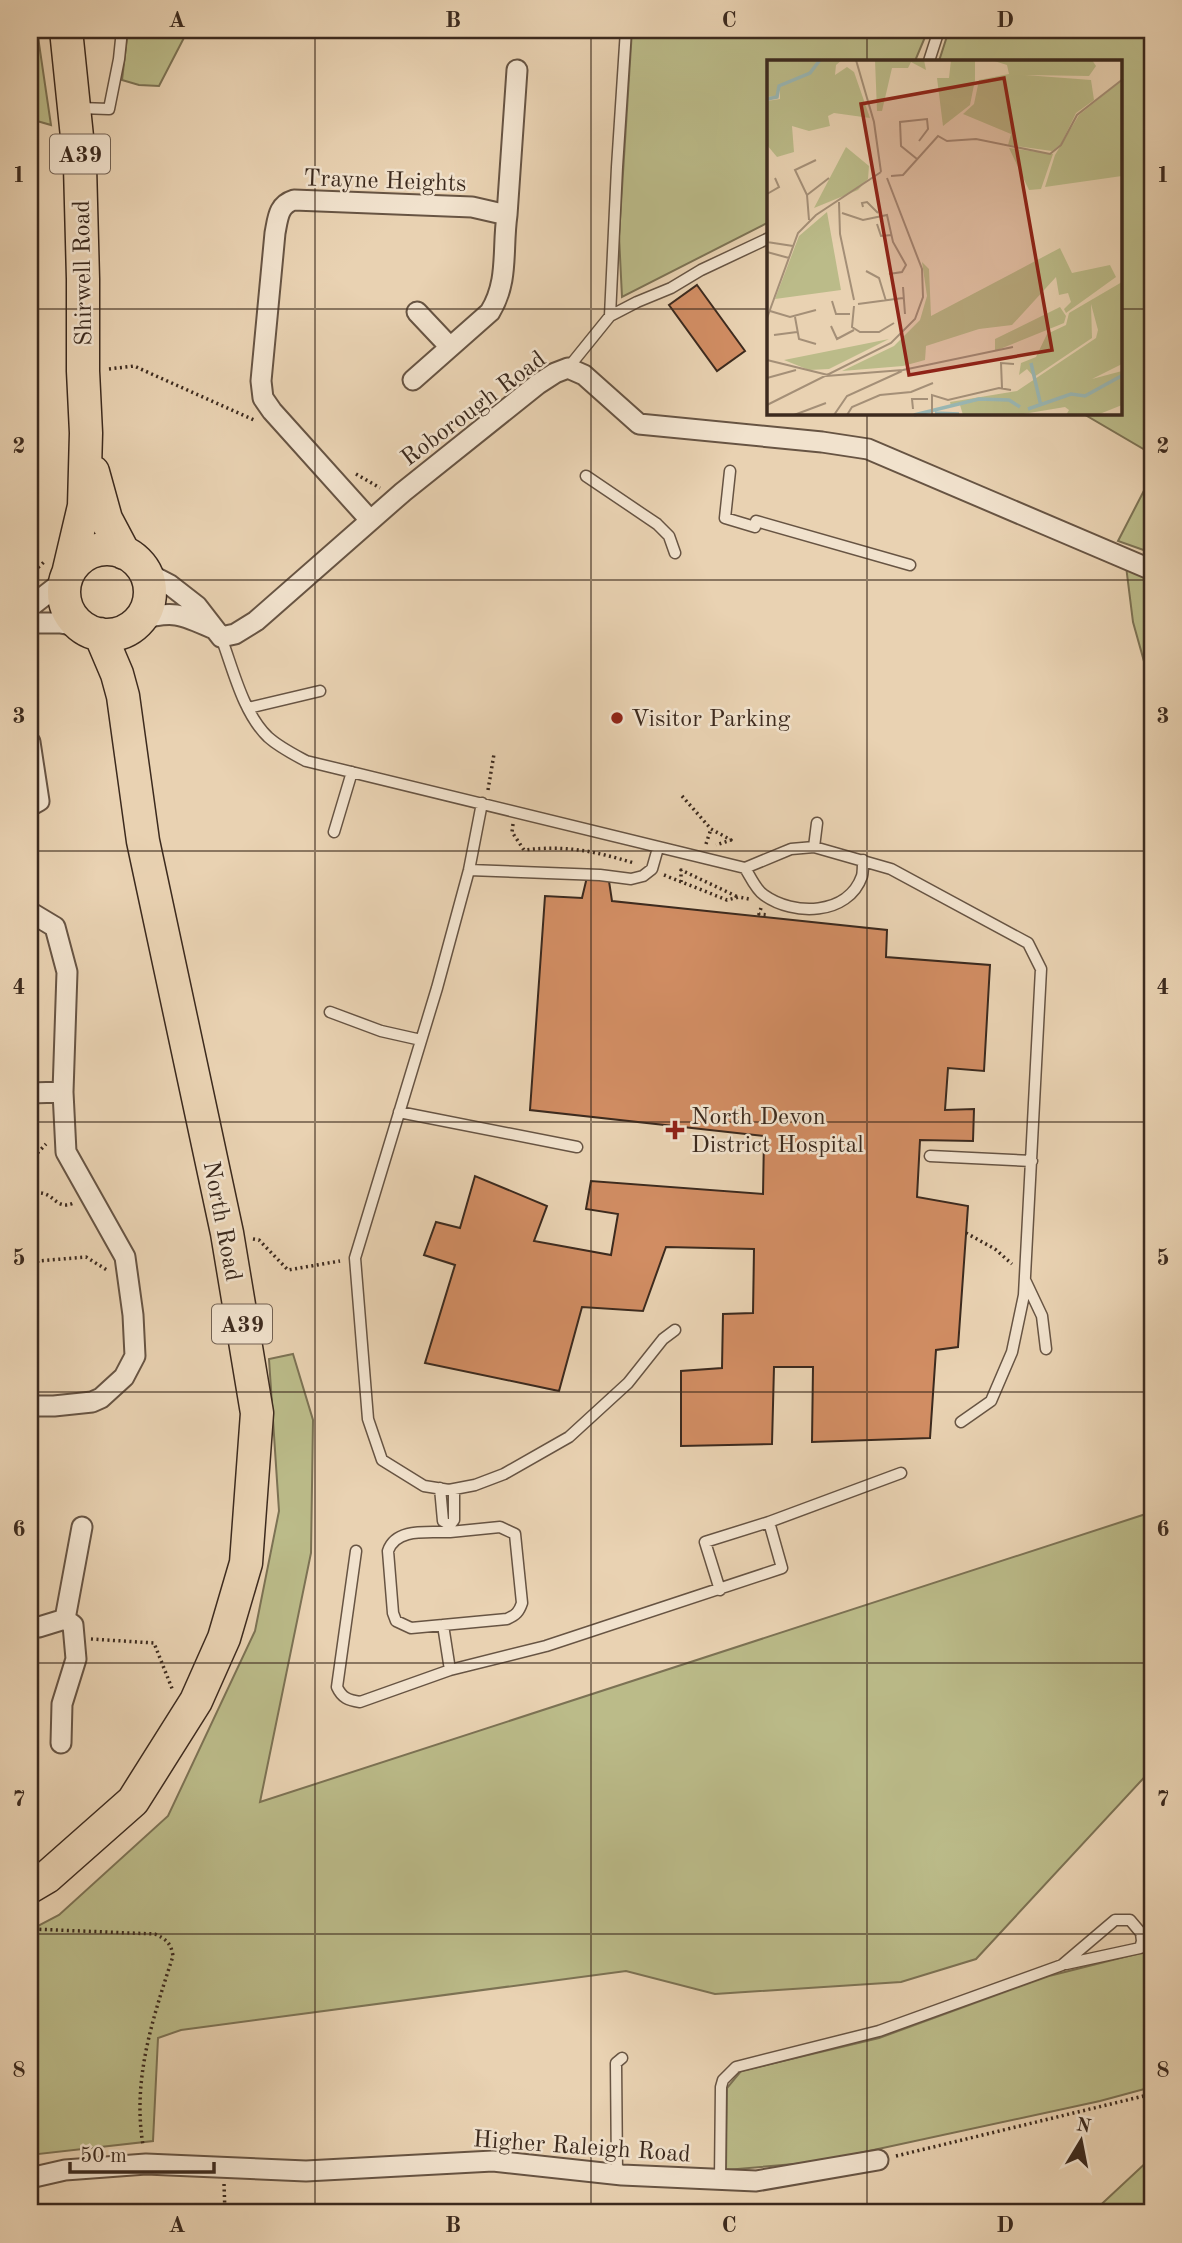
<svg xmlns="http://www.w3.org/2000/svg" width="1182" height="2243" viewBox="0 0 1182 2243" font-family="'Old Standard TT',serif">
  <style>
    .green { fill: #bbbb89; stroke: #7c7254; stroke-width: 2 }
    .building { fill: #d18d63; stroke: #3c2a1e; stroke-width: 2 }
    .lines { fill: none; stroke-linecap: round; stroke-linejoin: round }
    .service-casing { stroke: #675443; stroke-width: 13 }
    .minor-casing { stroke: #675443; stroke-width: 23 }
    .primary-casing { stroke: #3c2a1e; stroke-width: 35 }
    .path { stroke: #3c2a1e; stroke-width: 3.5; stroke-dasharray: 2 3.5; stroke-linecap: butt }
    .service { stroke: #f1e2cd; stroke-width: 10 }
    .minor { stroke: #f1e2cd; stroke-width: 19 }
    .primary { stroke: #e9d2b2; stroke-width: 32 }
    .grid { fill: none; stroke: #3c2a1e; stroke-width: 2; stroke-opacity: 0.55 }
    .poi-dot { fill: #8f2418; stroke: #f1e2cd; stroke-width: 2.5 }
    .labels { text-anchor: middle; stroke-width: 5; stroke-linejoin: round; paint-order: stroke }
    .shield { fill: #f1e2cd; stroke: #726152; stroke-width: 2 }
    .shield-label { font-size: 23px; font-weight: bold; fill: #3c2a1e }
    .street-label { font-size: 24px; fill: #3c2a1e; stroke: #f1e2cd }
    .poi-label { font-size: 24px; fill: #3c2a1e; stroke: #f1e2cd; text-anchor: start }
    .inset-river { fill: none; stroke: #99b6b3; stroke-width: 3.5 }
    .inset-road { fill: none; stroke: #a48f77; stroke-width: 2 }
    .view { fill: #8f2418; fill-opacity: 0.15; stroke: #8f2418; stroke-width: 3.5 }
    .inset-edge { fill: none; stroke: #3c2a1e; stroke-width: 3.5 }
    .neatline { fill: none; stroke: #3c2a1e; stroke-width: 2.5 }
    .grid-label { font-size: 23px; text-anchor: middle; font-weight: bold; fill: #3c2a1e }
  </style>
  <rect width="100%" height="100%" fill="#e9d2b2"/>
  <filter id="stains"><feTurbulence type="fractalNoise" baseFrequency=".00286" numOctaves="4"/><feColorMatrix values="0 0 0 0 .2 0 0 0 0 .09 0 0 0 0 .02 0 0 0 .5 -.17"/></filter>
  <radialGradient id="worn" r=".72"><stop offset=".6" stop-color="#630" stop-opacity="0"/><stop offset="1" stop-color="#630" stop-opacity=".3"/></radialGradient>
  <!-- green -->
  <path class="green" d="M30 30H37L51 125 30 119Z
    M128 30H188L159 86 139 85 122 80Z
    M632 30H928L915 61H769V222L622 297 619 236Z
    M949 30H1152V454L1082 413H1121V61H939Z
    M1152 475V553L1118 541Z
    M1126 566 1152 578V690L1133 622Z
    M293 1354 313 1420 311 1553 260 1802 1152 1512V1769L976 1959 901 1982 715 1994 626 1971 181 2030 158 2038 153 2141 30 2155V1930L59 1915 168 1816 255 1631 279 1511 269 1359Z
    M1152 1950V2087L1100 2101 818 2162 726 2170 727 2088 741 2071 879 2038 1049 1976Z
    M1152 2157V2213H1092Z"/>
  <!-- building -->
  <path class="building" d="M697 285 745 351 717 371 669 305Z
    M587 877 609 881 612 901 887 930 886 957 990 965 984 1071 948 1068 945 1110 974 1109 973 1141 920 1140 917 1197 968 1206 958 1347 936 1350 930 1438 812 1442 813 1367H774L772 1444 681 1446V1371L722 1368 723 1314 753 1313 754 1249 666 1247 643 1311 582 1307 559 1391 425 1363 455 1265 424 1255 436 1222 460 1228 475 1176 547 1206 534 1241 611 1255 618 1214 586 1209 591 1181 763 1194 764 1136 530 1110 545 896 582 898Z"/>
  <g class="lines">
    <!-- service casing -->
    <g class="service-casing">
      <path id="service" d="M929 61 939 30
        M80 108 109 109 119 59 122 30
        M610 316 617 167 626 30
        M568 368 610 316 637 302 671 288 701 270 769 238
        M730 471 725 518 755 527
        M586 476 657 524 669 536 675 553
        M756 521 910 565
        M221 637C233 669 243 713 268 737 279 747 293 754 306 761L745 868 791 849 814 847 891 869 1028 943 1041 969 1024 1295 1012 1352 991 1401 961 1422
        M248 708 320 691
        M482 803 469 870 437 988 355 1258 368 1419 382 1460 424 1486 449 1490 475 1485 504 1474 569 1437 628 1383 663 1339 675 1330
        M334 832 352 772
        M814 847 817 823
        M745 868C750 876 756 890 764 895 793 916 848 916 862 876 863 872 863 865 863 860
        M469 870 600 875 631 879 643 876 652 869 658 848
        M330 1012 381 1031 421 1040
        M399 1112 577 1147
        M930 1156 1032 1161
        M1025 1280 1042 1316 1046 1349
        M440 1488 443 1521 450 1525 454 1520V1489
        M769 1522 901 1473
        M450 1525V1532L500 1527 515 1534 522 1603C519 1612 516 1615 507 1619L411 1628 396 1621 393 1613 388 1551C396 1527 429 1533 450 1532
        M356 1551 337 1687C342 1698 348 1700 360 1702L450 1670 546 1646 782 1568 769 1522 705 1542 720 1590
        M443 1625 450 1670
        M1066 1964 1140 1948
        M617 2174 616 2063 622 2058
        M720 2179 721 2087 723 2080 736 2067 879 2031 1062 1965 1115 1920H1130L1141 1933 1142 1941 1140 1948 1152 1945"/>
    </g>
    <!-- minor casing -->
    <g class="minor-casing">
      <path id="minor" d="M507 215 517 70
        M417 312 450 347
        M370 520 272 411 263 398 261 381 275 233C278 218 278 205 294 200L472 207 507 215C502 250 509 281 490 312L413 380
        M145 572 170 585 197 606 221 637 235 634 256 621 403 492 538 384 555 373 568 368 584 375 639 424 822 442 868 449 1152 570
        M30 607 66 579
        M139 620C172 610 181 614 212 628
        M30 623H60L83 627
        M30 742 39 801 30 806
        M30 912 55 927 67 972 63 1092 66 1152 125 1257 133 1315 135 1356 124 1377 101 1398 92 1402 54 1406H30
        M30 1093 63 1092
        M30 1627H39L65 1619
        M61 1743 62 1704 76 1659 73 1625 65 1619 82 1527
        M30 2178 65 2170 146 2164 306 2171 493 2161 622 2175 756 2181 878 2160"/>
    </g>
    <!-- primary casing -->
    <g class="primary-casing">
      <path id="primary" d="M66 30 80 166 83 279V371L86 433 84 506 68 574
        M93 472 106 519 124 553
        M64 592a43 43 0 1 1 86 0a43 43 0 1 1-86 0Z
        M30 1887 47 1877 133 1801 196 1701 224 1638 246 1563 257 1413 227 1233 143 841 123 696 117 674 100 634"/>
    </g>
    <!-- path -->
    <path class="path" d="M109 369 134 366 254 420
      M356 474 380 488
      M30 575 44 562
      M488 790 494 754
      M682 796 711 829 731 840 716 845
      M513 824 512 832 524 850C566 845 594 851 634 863
      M706 844 711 829
      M664 875 727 900 739 897 749 899
      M681 882V870L738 897
      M761 908 759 914 769 915
      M30 1161 46 1144
      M30 1194C55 1187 53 1212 74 1203
      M966 1233 995 1249 1012 1264
      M253 1239 259 1240 288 1270 340 1261
      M30 1269 36 1267 38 1261 86 1257 107 1270
      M91 1639 154 1643 173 1691
      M30 1926 32 1929 155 1934C166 1939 171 1943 173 1956 153 2018 132 2079 143 2145
      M896 2156 1152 2094
      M224 2184 225 2213"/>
    <!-- service -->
    <use href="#service" class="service"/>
    <!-- minor -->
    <use href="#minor" class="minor"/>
    <!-- primary -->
    <use href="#primary" class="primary"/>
  </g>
  <!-- grid -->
  <path class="grid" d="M315 30V2213M591 30V2213M867 30V61M30 309H769M1121 309H1152M867 413V2213M30 580H1152M30 851H1152M30 1122H1152M30 1392H1152M30 1663H1152M30 1934H1152"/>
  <!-- markers -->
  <g class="poi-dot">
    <circle cx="617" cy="718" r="7"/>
    <path d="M671.5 1119.5h7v7h7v7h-7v7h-7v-7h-7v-7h7z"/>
  </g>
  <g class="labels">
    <!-- shield labels -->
    <g class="shield">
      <rect x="50" y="134.5" width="60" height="39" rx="5"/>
      <rect x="212" y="1304.5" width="60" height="39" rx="5"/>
    </g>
    <g class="shield-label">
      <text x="80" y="162">A39</text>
      <text x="242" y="1332">A39</text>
    </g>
    <!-- street labels -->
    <g class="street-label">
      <text transform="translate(385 180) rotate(2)" y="8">Trayne Heights</text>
      <text transform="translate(82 273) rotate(-91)" y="8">Shirwell Road</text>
      <text transform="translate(473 408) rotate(-37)" y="8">Roborough Road</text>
      <text transform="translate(223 1221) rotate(79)" y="8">North Road</text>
      <text transform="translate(582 2146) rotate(4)" y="8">Higher Raleigh Road</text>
    </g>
    <!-- poi labels -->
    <g class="poi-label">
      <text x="631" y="726">Visitor Parking</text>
      <text x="691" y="1124">North Devon<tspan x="691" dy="28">District Hospital</tspan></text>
    </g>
  </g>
  <!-- overview -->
  <g transform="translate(767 60)">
    <rect width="355" height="355" fill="#e9d2b2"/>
    <path d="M0 0H75L69 5 68 15 80 7 87 12 103 58 67 53 61 56 63 66 42 71 25 66 27 92 10 97 0 85V41L13 39V27L25 21 11 25 9 36 0 37ZM108 0H157L159 10 144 2 141 8H125L115 51H110ZM184 0H208V20L203 45 176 66 170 18H182ZM224 0H325L329 6 322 16 258 15 324 20 327 40 309 53 294 84 285 91 241 85 244 74 196 54 207 44 212 20 242 14 240 5ZM355 20V116L278 127 288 95 312 55ZM79 87 102 106 101 119 91 130 47 148ZM242 88 286 94 274 129 262 130ZM60 152 74 230 8 239 32 176ZM293 188 305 213 343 205 349 217 299 253 297 249 304 242 301 233 292 235 289 217 245 265 212 269 159 286 158 300 136 306 75 311 127 286 153 260 160 236 155 202 162 209 164 256ZM355 222V304L325 319 355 311V345L330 355H299L302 350 298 347 250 355H196L193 345 184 346 183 342 250 331 329 278 331 270 324 244 325 278 267 317 260 309 252 315 254 303 269 297 280 274 299 265 302 253ZM293 247 299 256 297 263 228 291V279ZM122 279 62 309 42 310 17 300Z" fill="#bbbb89"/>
    <path class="inset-river" d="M0 39 10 37 12 26 43 13 53 0M264 303 274 346M261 349 304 334 318 336 356 315M168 353 192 354M147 355 212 339 242 340 253 347"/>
    <path class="inset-road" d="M89 0 107 62 114 112M150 99 134 86 133 62 160 59 161 69 152 81M124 116 136 115 171 76 180 81 209 79 283 94 294 85 310 55 356 19M0 134 12 127 8 118M40 135 62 118M72 142 73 174 87 240M96 147 95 143 100 142 111 153M0 153 1 182M75 153 96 160 120 155 126 182 139 205 135 212 122 214M42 160 40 135 28 110 49 100M110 164 114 176 125 175M0 182 26 186M0 192 22 198M99 211 112 218 119 241M136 227 138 254M65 241 69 254H83M91 244 136 238M87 246 85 267 93 272H112L127 263M3 251 23 257 49 250M28 257 32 279 49 284M0 258 31 173 49 155 114 112M64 266 70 279 87 270M7 275 30 272M0 300 61 315M59 316 136 310 246 287M0 318 29 310M235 328 234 303 247 304M0 345 124 283 148 259 156 237 155 209 120 118M146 349 145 339H161M27 355 59 343M67 355 80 336 135 311M80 355 85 347 113 335 144 332 166 323M165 355V335L181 340 232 328 244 330"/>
    <path class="view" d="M237 18 285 290 142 315 94 44Z"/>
    <rect width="355" height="355" class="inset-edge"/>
  </g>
  <!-- margin -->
  <rect width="1182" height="2243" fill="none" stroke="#e9d2b2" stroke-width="77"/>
  <!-- north arrow -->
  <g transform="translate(1081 2141) rotate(10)" stroke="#f1e2cd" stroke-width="5" paint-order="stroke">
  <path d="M0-5L12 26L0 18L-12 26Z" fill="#3c2a1e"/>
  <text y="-10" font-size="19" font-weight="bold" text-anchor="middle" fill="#3c2a1e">N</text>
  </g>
  <!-- scale -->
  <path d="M70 2162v10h144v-10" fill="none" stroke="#3c2a1e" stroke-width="3.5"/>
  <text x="80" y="2162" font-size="21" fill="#3c2a1e" stroke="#f1e2cd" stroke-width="5" paint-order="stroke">50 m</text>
  <rect x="38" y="38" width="1106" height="2166" class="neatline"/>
  <g class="grid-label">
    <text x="177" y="27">A</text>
    <text x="453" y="27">B</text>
    <text x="729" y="27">C</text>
    <text x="1005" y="27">D</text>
    <text x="19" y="182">1</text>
    <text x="1163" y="182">1</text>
    <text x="19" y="453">2</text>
    <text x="1163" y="453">2</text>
    <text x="19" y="723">3</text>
    <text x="1163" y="723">3</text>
    <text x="19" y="994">4</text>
    <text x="1163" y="994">4</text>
    <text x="19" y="1265">5</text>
    <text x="1163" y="1265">5</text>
    <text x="19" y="1536">6</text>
    <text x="1163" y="1536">6</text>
    <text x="19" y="1806">7</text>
    <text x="1163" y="1806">7</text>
    <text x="19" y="2077">8</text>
    <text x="1163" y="2077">8</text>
    <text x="177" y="2232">A</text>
    <text x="453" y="2232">B</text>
    <text x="729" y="2232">C</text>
    <text x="1005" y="2232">D</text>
  </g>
  <rect width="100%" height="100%" filter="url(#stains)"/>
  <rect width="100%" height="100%" fill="url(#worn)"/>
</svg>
